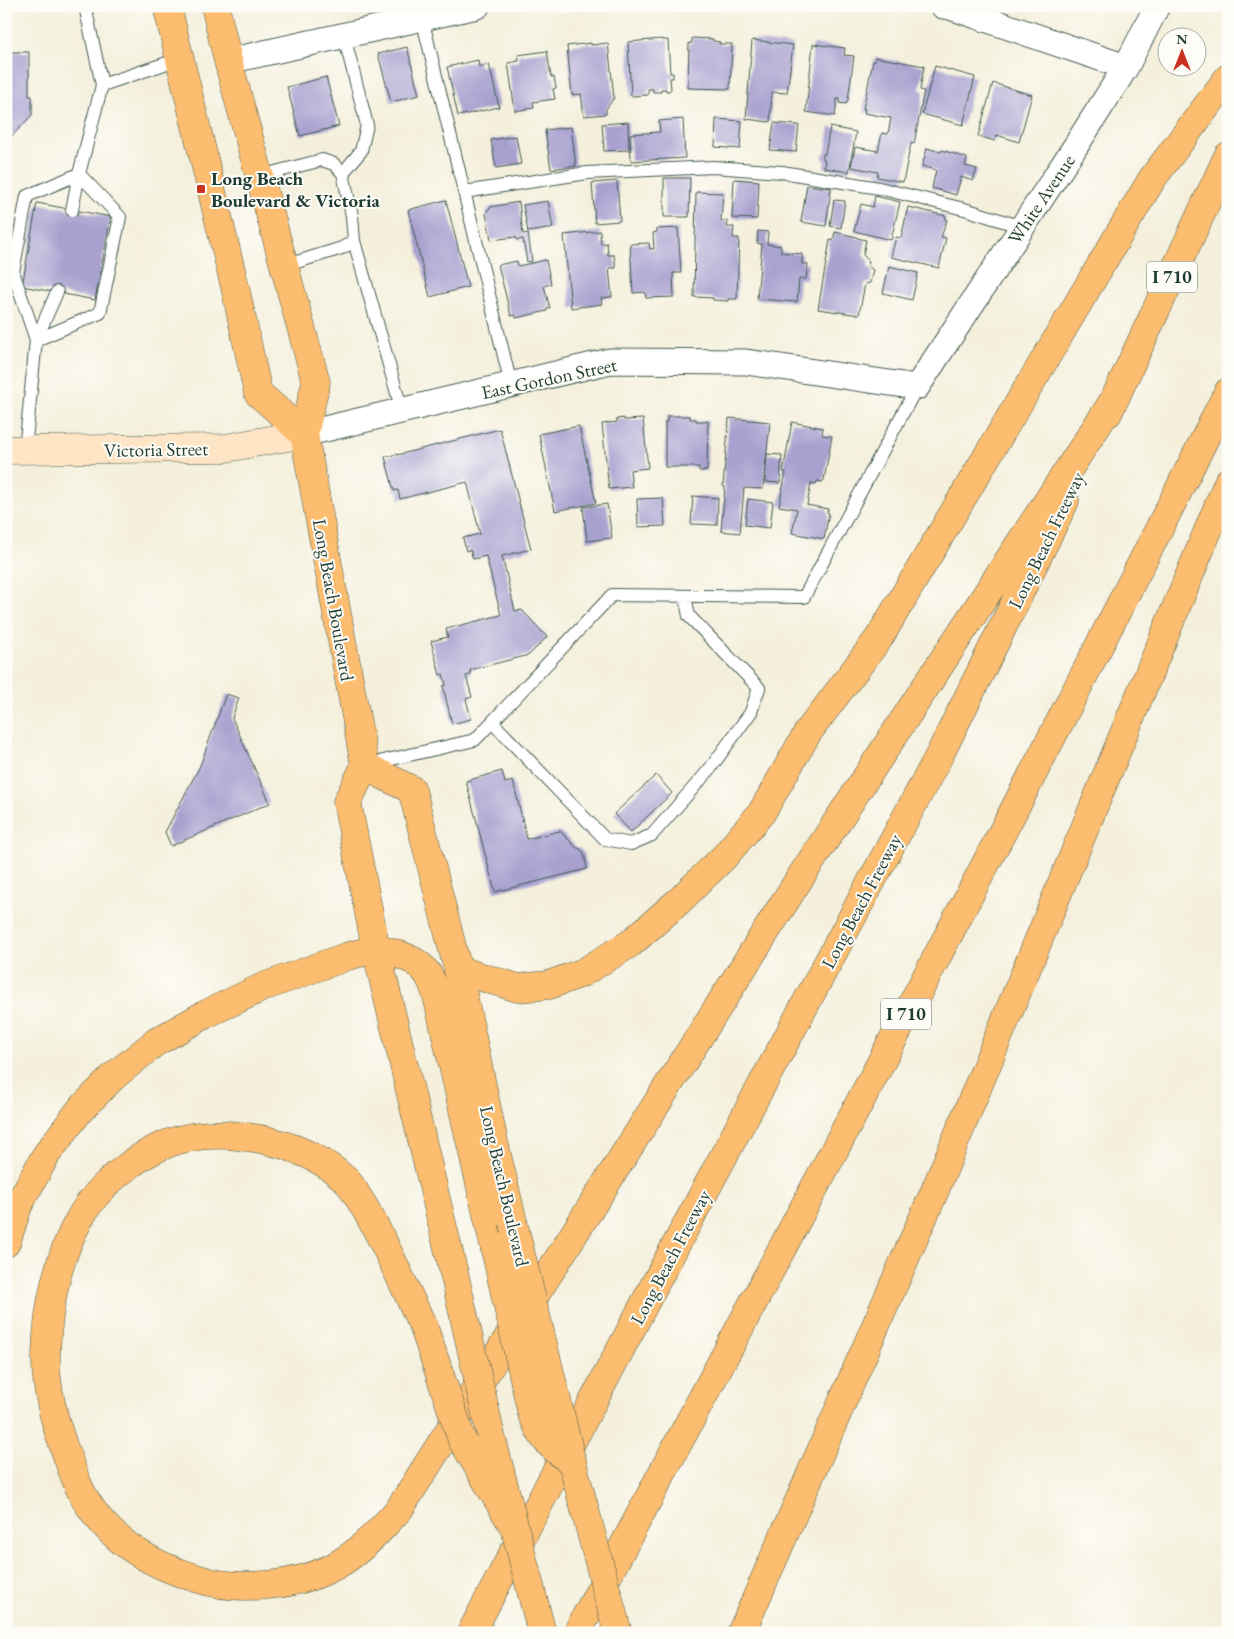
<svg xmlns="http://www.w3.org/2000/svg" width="1234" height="1639" viewBox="0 0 1234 1639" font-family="'EB Garamond',serif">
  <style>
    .building { fill: #a8a1d0 }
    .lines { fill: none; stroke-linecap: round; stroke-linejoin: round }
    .lane-casing { stroke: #3f584d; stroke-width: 14 }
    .street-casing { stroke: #3f584d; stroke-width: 27 }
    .secondary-casing { stroke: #3f584d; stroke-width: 29 }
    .primary-casing { stroke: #3f584d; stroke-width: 29 }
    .highway-casing { stroke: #3f584d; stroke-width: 29 }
    .lane { stroke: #fff; stroke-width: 12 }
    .street { stroke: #fff; stroke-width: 25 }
    .secondary { stroke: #fee5c5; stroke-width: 28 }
    .primary { stroke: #fcbd6f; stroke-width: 28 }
    .highway { stroke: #fcbd6f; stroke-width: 28 }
    .primary-bridge-casing { stroke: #3f584d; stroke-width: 29; stroke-linecap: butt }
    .highway-bridge-casing { stroke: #3f584d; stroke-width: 29; stroke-linecap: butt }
    .primary-bridge { stroke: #fcbd6f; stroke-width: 28 }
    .highway-bridge { stroke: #fcbd6f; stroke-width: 28 }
    .poi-dot { fill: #c8321e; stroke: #fdfcf7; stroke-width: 2 }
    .labels { text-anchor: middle; stroke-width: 4; stroke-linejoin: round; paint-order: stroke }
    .shield { fill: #fdfcf7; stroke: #62766e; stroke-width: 1 }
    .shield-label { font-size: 18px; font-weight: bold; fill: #1f3d34 }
    .poi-label { font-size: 19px; font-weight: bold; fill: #1f3d34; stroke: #fdfcf7; text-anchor: start }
    .street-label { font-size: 19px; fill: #1f3d34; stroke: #fdfcf7 }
  </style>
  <rect width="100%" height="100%" fill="#fdfcf7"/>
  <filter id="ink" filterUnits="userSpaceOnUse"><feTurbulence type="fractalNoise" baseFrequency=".02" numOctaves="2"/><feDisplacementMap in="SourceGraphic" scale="10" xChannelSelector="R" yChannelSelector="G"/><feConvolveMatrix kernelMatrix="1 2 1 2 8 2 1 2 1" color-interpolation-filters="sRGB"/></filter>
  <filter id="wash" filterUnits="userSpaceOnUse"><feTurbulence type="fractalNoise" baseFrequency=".0096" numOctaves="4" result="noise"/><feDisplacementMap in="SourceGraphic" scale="20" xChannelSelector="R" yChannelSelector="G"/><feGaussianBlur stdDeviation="1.12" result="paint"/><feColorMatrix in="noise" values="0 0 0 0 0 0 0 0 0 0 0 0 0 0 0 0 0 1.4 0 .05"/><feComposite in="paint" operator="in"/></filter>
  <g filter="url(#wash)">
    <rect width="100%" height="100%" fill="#f4f0dc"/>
    <g id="blocks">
      <!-- building -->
      <path class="building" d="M692 38 713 39V41L720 42 719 44H732L730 89 688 88 689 43H692Z
        M662 39V40H668L670 73H673V78H670L671 89 669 91H666V89H661V92H653V89H648V95L631 96 628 42Z
        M752 40 793 45 787 93 772 92 770 122 746 119Z
        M591 43V45L608 43 614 98 606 109V114L584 116 581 94 572 95 567 46Z
        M813 44 845 48 844 55 854 56 848 100 846 104 839 103 840 99H837L835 116 806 112Z
        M407 47 419 95 391 102 378 54Z
        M547 51 551 77H554L556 88 553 89 555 99 533 102 534 108 515 111 508 63 519 61 518 55Z
        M6 52H29V96H32V115L9 139H6Z
        M875 57 924 66 920 90 924 91 914 144 911 143 903 182 877 177 878 172 851 167 855 147 878 151 882 133 888 134 891 118 864 113 865 109H863L873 61H875Z
        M478 60 479 67 489 64 499 107 458 116 447 67Z
        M935 66 975 77 963 125 922 114Z
        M326 77 339 126 300 136 287 87Z
        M993 83 1032 95 1019 142 997 135 995 141 978 136Z
        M683 119 685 158 631 161 630 134 660 132 659 121Z
        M716 119 742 121 740 149 715 147Z
        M628 122 629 150 604 151 602 124Z
        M774 123 799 125 796 152 770 150Z
        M571 127 576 166 551 169 545 130Z
        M830 127 856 132 849 172 824 168 825 160 823 159V154H825Z
        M516 136 521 164 496 168 491 140Z
        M927 148 941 152 942 150 967 158 965 166 977 169 973 181 961 177 956 195 932 188 936 170 922 166Z
        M664 178H690L689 217H664Z
        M734 179 759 181 757 219 732 218Z
        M617 181 620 221 595 223 592 183Z
        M807 185 831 188 826 226 801 222Z
        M696 192 723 193 721 221H728L727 227H734L733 238H739L737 299H728V301L713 300V298L694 297Z
        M875 196 900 202 891 240 854 231 861 204 873 207Z
        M446 200 468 287 430 297 408 210Z
        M834 200 845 201 841 228 830 226Z
        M548 201 553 228 528 232 523 205Z
        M519 202 523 234 528 233 532 261 527 262 523 239 517 240 516 237 491 240 486 213 490 207Z
        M37 203 111 217 95 300 22 286Z
        M908 207 946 216 945 220H947L941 237 946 238 939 268 891 257 896 237 901 238Z
        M678 228 681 273H673L674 297 646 298 645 292 633 293 630 244 649 243 650 249H654L653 233 657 232V229Z
        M600 231 601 244 607 243 608 255H614L616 268H609L612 297 601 298 602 304 571 308 564 235Z
        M758 231 768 232 767 244 781 246V252L802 254V264H808L806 279H799L797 302 757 299 762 244 757 243Z
        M835 232 857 237V238L866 240 863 255 869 261 868 266 873 270 870 283 865 284 859 315 818 309 830 240 833 241Z
        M546 260 551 284 544 286 550 308 547 309V311L516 318V315L511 316 498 265 517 261 518 266Z
        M889 266 918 273 912 300 883 293Z
        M667 416H690V419H696V421H708L707 471H699V467H665V422H667Z
        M624 418V420L643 419 648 468 630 470 632 487 609 489 602 424 617 422V419Z
        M729 418 770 422 763 489 744 488 740 533 721 531 725 487 723 486Z
        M792 422 823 428 822 435 832 436 824 480 822 482 817 481 816 484 811 483 807 505 828 509 827 512 829 513 824 539 792 533 797 509 779 506 786 472H783Z
        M579 426 596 503 555 511 539 434Z
        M500 429 531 549 502 556 515 611 522 610 547 637 529 655 470 670 471 675 466 676 472 697 466 699 471 719 452 724 443 686 446 685 443 674 440 675 431 641 448 637 446 629 501 615 486 556 473 559 470 550 466 551 463 538 480 534 467 482 400 499 398 490 394 491 385 457 397 454V455Z
        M767 454 782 455 780 483 765 482Z
        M693 496 718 498 717 525 691 524Z
        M663 498 665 526 638 527 637 499Z
        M748 499 773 502 770 528 745 525Z
        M607 504 612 538 587 541 583 507Z
        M226 694 239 698 232 718 270 803 171 846 165 832 200 766Z
        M502 771 505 783 513 781 527 839 560 831 577 848H579L584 853 587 869 495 892 466 781Z
        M656 775 672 793 631 832 614 814Z"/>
    </g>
  </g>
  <g filter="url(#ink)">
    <use href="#blocks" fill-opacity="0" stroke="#3f584d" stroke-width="1"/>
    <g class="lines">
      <!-- lane casing -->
      <g class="lane-casing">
        <path id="lane" d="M85 6 102 85
          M421 14 511 385
          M343 173 361 151 367 125 344 36
          M260 176 322 160 334 164 343 173 352 216 354 241 342 248 284 266
          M464 192 587 173 713 167 782 172 879 188 968 210 1022 227
          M72 210 79 174
          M354 241 402 411
          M36 340 100 313 120 217 79 174
          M36 340 57 292
          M25 450 36 340 13 272 27 196 79 174 102 85 179 59
          M492 722 605 839 631 844 652 835 709 770 751 712 759 688 689 616 685 596
          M370 764 475 740 612 595 804 597 917 387"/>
      </g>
      <!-- street casing -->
      <g class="street-casing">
        <path id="street" d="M943 6 950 7 1126 67
          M228 61 477 6
          M304 434 610 361 746 362 917 387 1075 147 1126 67 1157 6"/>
      </g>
      <!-- secondary casing -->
      <g class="secondary-casing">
        <path id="secondary" d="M6 450 226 448 304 434"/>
      </g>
      <!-- primary casing -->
      <g class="primary-casing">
        <path id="primary" d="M167 6 235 287 258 393 304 434
          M215 6 228 61 316 382 304 434 365 766 347 802 376 949 458 1290
          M365 766 412 790 458 970 493 1138 513 1222
          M376 949C396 953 420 958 430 978 434 985 436 993 438 1000L494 1245"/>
      </g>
      <!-- highway casing -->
      <g class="highway-casing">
        <path id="highway" d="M1108 413 1228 156
          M458 970 518 988 549 985 582 973 631 943 679 901 724 857 762 812 808 732 879 638 1152 179 1228 78
          M6 1243 18 1206 46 1155 80 1110 114 1076 156 1042 204 1015 263 987 348 956 376 949
          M424 1328C404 1287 387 1245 363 1205 358 1198 354 1188 347 1181 319 1154 277 1139 238 1136 222 1134 204 1134 187 1138 147 1146 100 1182 80 1218 57 1258 47 1310 46 1356 45 1390 55 1424 67 1456 73 1473 80 1493 91 1508 116 1545 157 1567 199 1579 220 1586 244 1587 266 1585 330 1580 360 1554 400 1508L798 881 1116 397
          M471 1633 658 1278 940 754 1065 501
          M577 1633C796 1221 1019 810 1228 392
          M741 1633 933 1195 1228 482"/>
      </g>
      <!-- lane -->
      <use href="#lane" class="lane"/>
      <!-- street -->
      <use href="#street" class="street"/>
      <!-- secondary -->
      <use href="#secondary" class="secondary"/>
      <!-- primary -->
      <use href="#primary" class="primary"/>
      <!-- highway -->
      <use href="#highway" class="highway"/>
      <!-- primary-bridge casing -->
      <g class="primary-bridge-casing">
        <path id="primary-bridge" d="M513 1222 572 1462 618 1633
          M494 1245 532 1414C543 1440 549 1446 572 1462
          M458 1290 490 1432 542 1633"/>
      </g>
      <!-- highway-bridge casing -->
      <g class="highway-bridge-casing">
        <path id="highway-bridge" d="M424 1328 462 1440 514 1527"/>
      </g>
      <!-- primary-bridge -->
      <use href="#primary-bridge" class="primary-bridge"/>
      <!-- highway-bridge -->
      <use href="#highway-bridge" class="highway-bridge"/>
    </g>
  </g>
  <!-- markers -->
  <rect class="poi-dot" x="196" y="184" width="10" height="10" rx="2.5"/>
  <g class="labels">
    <!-- shield labels -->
    <g class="shield">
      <rect x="1147" y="261.5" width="50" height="31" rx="4"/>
      <rect x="881" y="998.5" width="50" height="31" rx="4"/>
    </g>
    <g class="shield-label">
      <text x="1172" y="283">I 710</text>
      <text x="906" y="1020">I 710</text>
    </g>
    <!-- poi labels -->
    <g class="poi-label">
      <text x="211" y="185">Long Beach<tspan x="211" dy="22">Boulevard &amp; Victoria</tspan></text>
    </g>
    <!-- street labels -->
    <g class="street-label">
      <text transform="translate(1041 199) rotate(-56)" y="7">White Avenue</text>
      <text transform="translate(549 378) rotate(-12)" y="7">East Gordon Street</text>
      <text transform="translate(156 449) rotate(-1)" y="7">Victoria Street</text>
      <text transform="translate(1046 540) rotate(-64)" y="7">Long Beach Freeway</text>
      <text transform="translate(334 600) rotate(80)" y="7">Long Beach Boulevard</text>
      <text transform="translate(861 901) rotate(-62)" y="7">Long Beach Freeway</text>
      <text transform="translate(505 1186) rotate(77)" y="7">Long Beach Boulevard</text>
      <text transform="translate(670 1257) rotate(-62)" y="7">Long Beach Freeway</text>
    </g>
  </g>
  <!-- margin -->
  <rect width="1234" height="1639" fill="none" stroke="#fdfcf7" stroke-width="25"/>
  <!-- north arrow -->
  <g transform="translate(1182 52)"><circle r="24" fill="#fdfcf7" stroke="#a4b0a9"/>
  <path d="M0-4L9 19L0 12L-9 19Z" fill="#c8321e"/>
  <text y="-8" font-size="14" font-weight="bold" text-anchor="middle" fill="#1f3d34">N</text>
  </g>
</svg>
